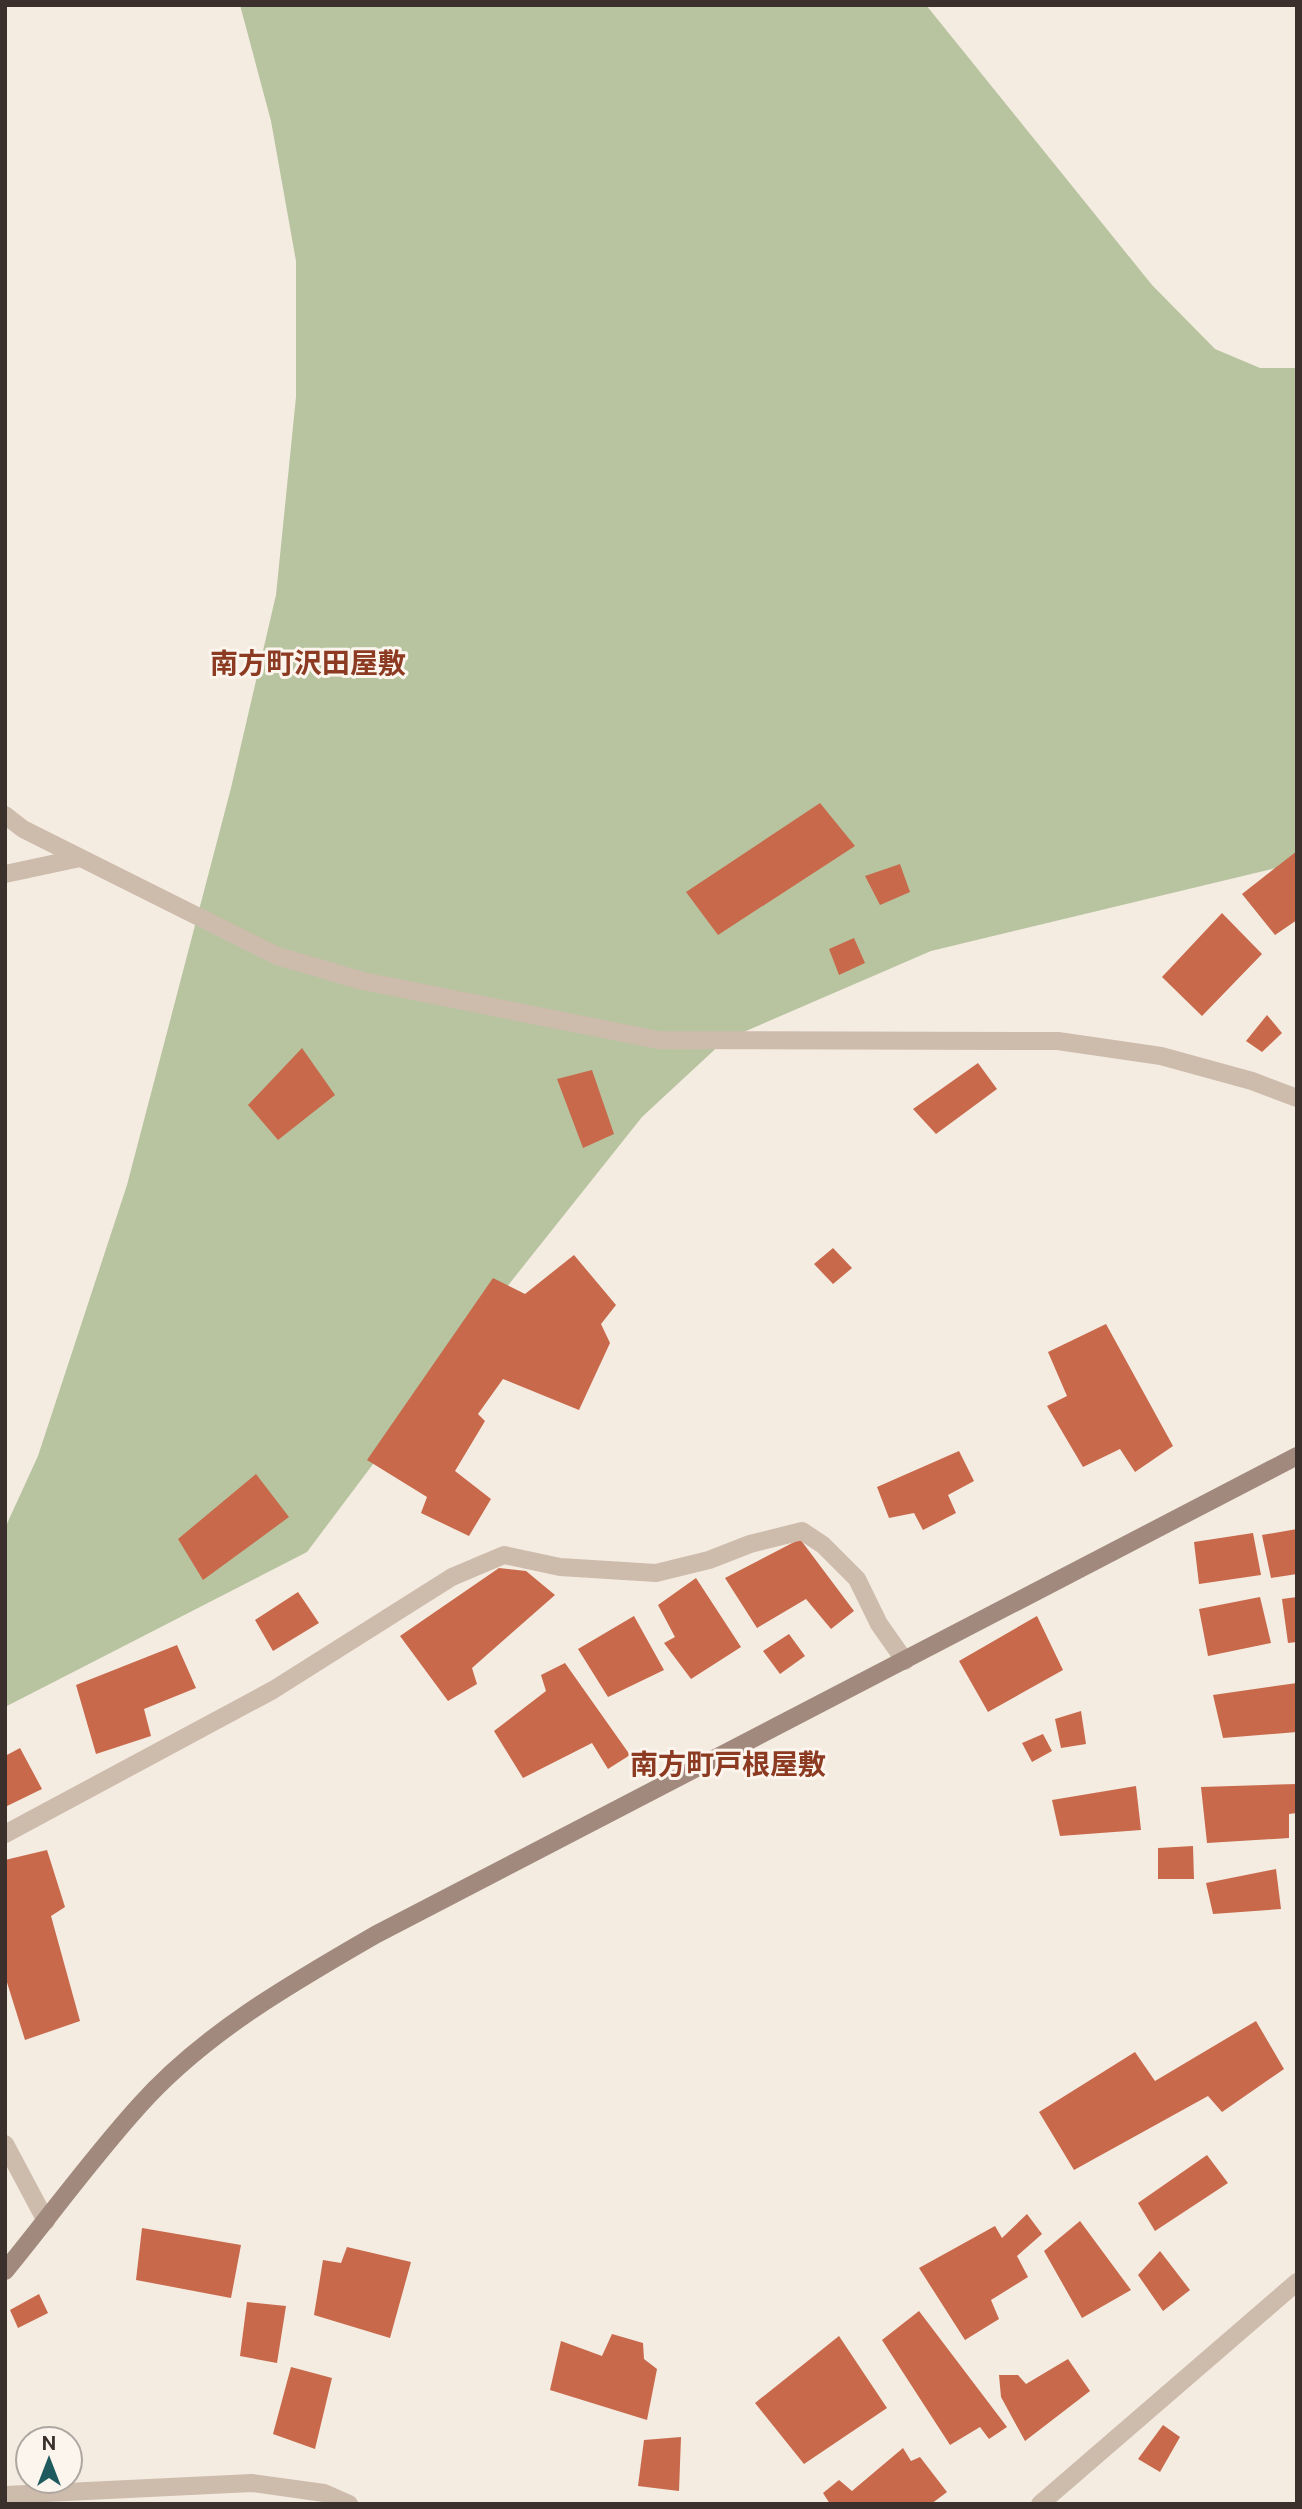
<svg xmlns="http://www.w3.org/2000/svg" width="1302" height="2509" viewBox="0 0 1302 2509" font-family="'Public Sans','Noto Sans JP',sans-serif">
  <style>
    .green { fill: #b8c4a0 }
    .building { fill: #c8694b }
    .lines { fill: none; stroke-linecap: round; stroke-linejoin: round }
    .street { stroke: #cdbbac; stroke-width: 18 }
    .secondary { stroke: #a18a7d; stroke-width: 18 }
    .labels { text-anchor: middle; stroke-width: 6; stroke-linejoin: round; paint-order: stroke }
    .quarter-label { font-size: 28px; font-weight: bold; fill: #8c3b22; stroke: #fbf5ee }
  </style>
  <rect width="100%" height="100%" fill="#f4ebe1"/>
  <!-- green -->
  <path class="green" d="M240 5H926L1152 285 1215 349 1260 368H1297V863L931 951 725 1040 642 1117 494 1303 307 1552 5 1707V1528L38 1456 127 1185 231 788 276 595 296 397V261L271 121Z"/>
  <!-- building -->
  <path class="building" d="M820 803 855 846 718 935 686 892Z
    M1297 851V920L1275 935 1242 894Z
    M900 864 910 892 880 905 865 876Z
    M1222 913 1262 954 1202 1016 1162 977Z
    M854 938 865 963 839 975 829 949Z
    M1267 1015 1282 1033 1262 1052 1246 1041Z
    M302 1048 335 1095 278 1140 248 1105Z
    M978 1063 997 1089 936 1134 913 1109Z
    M592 1070 614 1134 583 1148 557 1079Z
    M833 1248 852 1268 833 1284 814 1264Z
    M574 1255 616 1305 601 1324 610 1343 579 1410 503 1379 478 1414 485 1421 455 1471 491 1499 469 1536 421 1513 427 1497 367 1460 493 1278 525 1294Z
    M1106 1324 1173 1446 1135 1472 1120 1449 1083 1467 1047 1406 1067 1396 1048 1352Z
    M959 1451 974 1481 948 1495 956 1513 923 1530 914 1513 889 1518 877 1487Z
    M256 1474 289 1517 203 1580 178 1539Z
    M1297 1529V1574L1271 1578 1262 1535Z
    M1253 1533 1261 1575 1199 1584 1194 1542Z
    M800 1539 854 1611 831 1629 806 1599 757 1628 725 1578Z
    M499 1568 526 1571 555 1595 472 1668 477 1684 448 1701 400 1636Z
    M696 1578 741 1647 691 1679 664 1643 675 1637 658 1605Z
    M298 1592 319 1623 273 1651 255 1620Z
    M1260 1597 1271 1643 1208 1656 1199 1609Z
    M1297 1597V1642L1288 1643 1282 1599Z
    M634 1616 664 1670 608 1697 578 1649Z
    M1037 1616 1063 1670 988 1712 959 1661Z
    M789 1634 805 1656 780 1674 763 1651Z
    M177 1645 196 1688 144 1709 151 1736 96 1754 76 1685Z
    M565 1663 630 1755 608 1769 592 1743 523 1778 494 1731 546 1691 541 1675Z
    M1297 1683V1732L1223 1738 1213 1695Z
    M1081 1711 1086 1744 1061 1748 1055 1719Z
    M1043 1734 1052 1751 1032 1762 1022 1743Z
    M20 1748 42 1789 5 1807V1756Z
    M1297 1784V1813L1289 1814V1838L1207 1843 1201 1787Z
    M1136 1786 1141 1830 1060 1836 1052 1800Z
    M1193 1846 1194 1879H1158V1848Z
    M47 1850 65 1907 51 1916 80 2021 25 2040 5 1976V1860Z
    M1276 1869 1281 1909 1213 1914 1206 1883Z
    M1256 2021 1284 2069 1222 2112 1208 2096 1074 2170 1039 2112 1135 2052 1155 2081Z
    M1207 2155 1228 2183 1155 2231 1138 2203Z
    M1027 2214 1042 2234 1017 2256 1028 2277 991 2300 999 2319 965 2340 919 2268 995 2226 1002 2238Z
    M1080 2221 1131 2290 1082 2318 1044 2251Z
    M142 2228 241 2245 231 2298 136 2280Z
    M347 2247 411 2262 390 2338 314 2315 323 2260 341 2263Z
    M1160 2251 1190 2290 1163 2311 1138 2275Z
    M39 2294 48 2313 18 2328 10 2310Z
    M247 2302 286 2306 277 2363 240 2356Z
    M919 2311 1007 2427 989 2439 980 2427 950 2445 882 2340Z
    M612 2334 643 2343 644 2359 657 2369 647 2420 550 2390 561 2341 602 2356Z
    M839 2336 887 2408 804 2464 755 2403Z
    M1068 2359 1090 2391 1025 2441 1001 2397 999 2375H1018L1026 2384Z
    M291 2367 332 2378 315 2449 273 2434Z
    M1163 2425 1180 2437 1160 2472 1138 2459Z
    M681 2437 679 2491 638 2486 644 2440Z
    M903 2448 911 2461 920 2457 947 2492 931 2504H830L823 2493 839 2480 852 2491Z"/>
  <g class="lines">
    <!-- street -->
    <path class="street" d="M5 815 23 829 277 956 363 981 658 1040 1058 1041 1161 1056 1252 1081 1297 1098
      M5 874 80 858
      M5 1834 273 1690 452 1577 504 1555 560 1567 656 1573 709 1560 750 1544 802 1531 823 1545 857 1579 879 1624 905 1661
      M5 2144 46 2221
      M5 2495 252 2483 324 2493 349 2504
      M1040 2504 1297 2282"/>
    <!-- secondary -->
    <path class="secondary" d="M5 2271C50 2216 92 2158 139 2106 204 2033 292 1983 375 1935L1297 1456"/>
  </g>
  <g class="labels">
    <!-- quarter labels -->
    <g class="quarter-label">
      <text x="308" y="673">南方町沢田屋敷</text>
      <text x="728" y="1774">南方町戸根屋敷</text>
    </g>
  </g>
  <!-- border -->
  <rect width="1302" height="2509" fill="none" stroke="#3b302b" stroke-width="14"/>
  <!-- north arrow -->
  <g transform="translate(49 2460)"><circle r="33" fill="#fbf5ee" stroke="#aea6a0" stroke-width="2"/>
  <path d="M0-5L12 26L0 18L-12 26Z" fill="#1f5a5e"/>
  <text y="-10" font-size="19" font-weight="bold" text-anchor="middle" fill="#3b302b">N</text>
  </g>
</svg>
